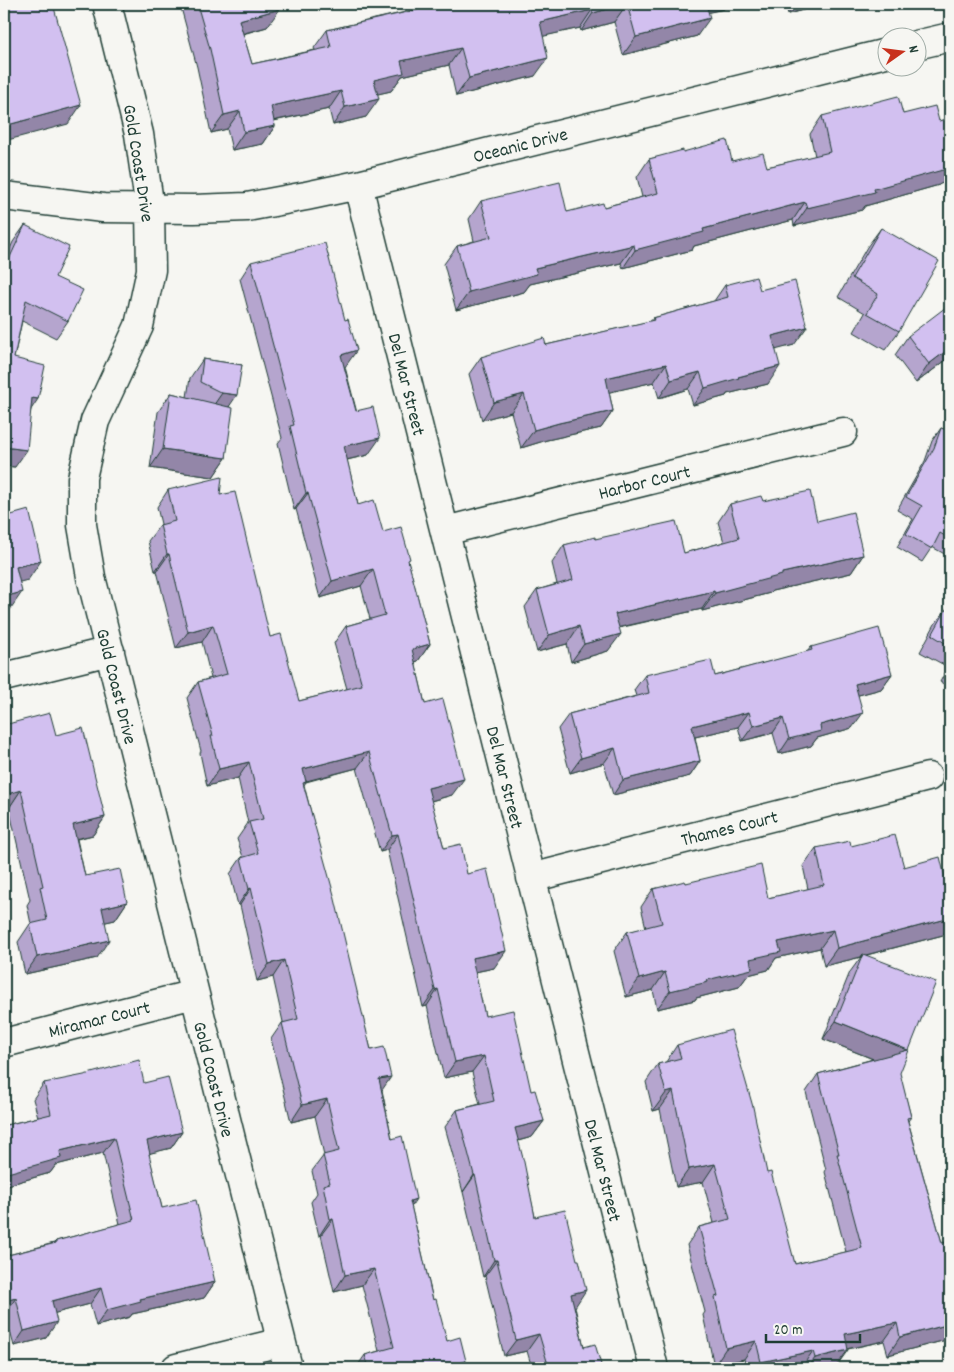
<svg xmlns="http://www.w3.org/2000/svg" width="954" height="1372" viewBox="0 0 954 1372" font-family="Dekko,sans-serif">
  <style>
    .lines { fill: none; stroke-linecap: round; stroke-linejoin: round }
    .minor-casing { stroke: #1f3d34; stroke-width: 31 }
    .minor { stroke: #f6f6f2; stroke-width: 28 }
    .wall { fill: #b5a5ce; stroke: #1f3d34 }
    .shaded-wall { fill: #9386a8; stroke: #1f3d34 }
    .building { fill: #d2c0f0; stroke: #1f3d34 }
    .labels { text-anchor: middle; stroke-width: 4; stroke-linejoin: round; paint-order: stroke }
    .street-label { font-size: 19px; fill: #1f3d34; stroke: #f6f6f2 }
  </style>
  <rect width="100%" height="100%" fill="#f6f6f2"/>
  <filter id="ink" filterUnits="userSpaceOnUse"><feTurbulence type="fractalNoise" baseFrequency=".02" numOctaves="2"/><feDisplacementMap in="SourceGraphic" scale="10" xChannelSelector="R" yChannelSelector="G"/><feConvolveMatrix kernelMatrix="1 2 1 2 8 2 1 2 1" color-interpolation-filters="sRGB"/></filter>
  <g filter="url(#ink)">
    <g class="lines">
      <!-- minor casing -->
      <g class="minor-casing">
        <path id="minor" d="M107 4 139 134 150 209 151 270 139 326 95 421 82 478V525L91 577 288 1368
          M916 45 950 37
          M358 185 654 1368
          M4 196 103 208 194 209 247 207 306 196 358 185 886 53
          M445 531 843 432
          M4 677 110 651
          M531 878 928 777
          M4 1043 194 994
          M176 1368 281 1342"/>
      </g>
      <!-- minor -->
      <use href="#minor" class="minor"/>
    </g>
    <!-- wall -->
    <path class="wall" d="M180 4H278L267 27 243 34 252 64 315 50 314 48 327 30 436 5V4H727L724 9 708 12 697 36 623 55 614 22 581 31 580 28 543 36 535 76 456 96 449 65 402 76 391 91 377 94 366 117 333 125 329 109 274 121 275 126 263 144 232 150 227 129 211 133 197 67Z
      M785 4H825L788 14Z
      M903 114 939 121 950 118V181L940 184 939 185 865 206 862 210 794 226 793 220 694 246 692 250 623 268 621 263 530 284 524 292 456 310 444 264 457 246 474 241 469 219 481 201 567 212 604 207 642 197 637 177 649 159 683 152 767 167 815 156 810 134 822 116Z
      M25 225 55 277 68 321 56 338 22 321 14 358 31 410 15 467 4 466V262L13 242Z
      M881 228 899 331 885 350 854 332 865 313 838 297 867 247Z
      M251 262 345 367 368 455 347 460 358 505 408 561 430 644 418 661 415 662 425 704 452 795 431 801 444 848 467 874 494 968 475 972 485 1016 531 1091 544 1121 532 1137 518 1141 535 1217 575 1307 584 1347 602 1368H532L527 1351 504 1356 485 1276 483 1277 463 1192 445 1127 457 1110 480 1104 472 1072 444 1078 427 1006 423 1007 387 850 380 852 357 768 306 782 304 785 371 1050 382 1090 392 1139 411 1206 433 1300 447 1341 461 1368H356L365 1355 379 1351 362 1285 334 1292 321 1235 319 1236 311 1202 317 1193 312 1171 324 1155 315 1116 291 1122 271 1039 282 1023 283 1022 273 977 257 981 240 905H238L230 874 241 858 243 857 237 839 248 823 238 778 207 786 200 753 201 751 187 698 198 682 211 678 202 642 176 648 157 571H155L148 541 160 525 161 524 157 507 168 490 220 495 270 637 299 701 347 689 334 643 346 626 370 619 361 586 320 598 296 509 294 510 278 443 282 438 240 279Z
      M725 285 760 290 794 345 776 349 768 384 727 394 726 396 693 405 688 389 659 398 654 382 609 392 613 411 601 428 547 440 521 448 511 412 482 420 469 374 481 357 546 345 651 321 653 318 714 301Z
      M908 336 950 357 916 383 895 355Z
      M203 359 242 365 229 407 226 458 213 477 150 468 158 412 171 393 187 397 190 378Z
      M950 392V399L947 402Z
      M941 428 950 431V557L932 547 922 562 897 547 913 519 897 510 925 461 932 441Z
      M763 501 817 521 863 555 851 573 772 591 770 593 702 611V609L619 628 608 651 571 662 567 644 537 652 525 607 537 590 557 584 552 563 564 545 595 539 684 553 724 542 718 522 730 504Z
      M947 608 950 610V687L940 682 948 667 920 652 935 624Z
      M811 647 892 674 881 689 858 695 852 728 817 738 811 746 779 754 773 733 742 741 738 727 695 737 700 761 690 776 613 795 604 763 570 773 558 729 569 714 636 696 634 690 645 675 715 676 807 652Z
      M56 735 105 817 93 835 77 839 85 876 127 902 115 920 105 922 97 958 25 974 18 942 30 924H31L27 905 30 900 9 808Z
      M851 846 904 867 950 897V924L943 935 867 955 911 1117 908 1121 942 1243 950 1262V1339L888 1355 884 1341 848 1349 835 1368H746L744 1359 714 1366 703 1315 705 1312 687 1245 699 1227 714 1223 703 1182 676 1187 660 1109 653 1111 646 1082 658 1064 666 1062 677 1045 767 1173 795 1264 846 1252 825 1172 826 1170 806 1092 818 1074 873 1059 823 1039 850 972 861 957 824 966 820 948 776 958 768 970 748 975 739 987 696 998 695 1000 657 1009 653 990 626 997 614 951 627 932 646 928 641 907 653 889 686 883 768 898 808 889 803 866 816 848Z
      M44 1083H144L182 1132 171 1148 150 1153 149 1156 162 1208 215 1282 204 1298 132 1314 130 1317 96 1326 90 1304 55 1313 46 1338 14 1346 5 1313 8 1255 54 1243 56 1241 120 1224 103 1153 56 1165 50 1173 4 1186V1116L6 1125 38 1117 33 1099Z"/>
    <!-- shaded-wall -->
    <path class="shaded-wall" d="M627 4 614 22 581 31 593 13Z
      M701 4H727L724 9 692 16Z
      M795 4H825L788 14Z
      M280 9 267 27 226 38 239 20Z
      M592 10 580 28 527 40 540 22Z
      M710 18 697 36 623 55 636 37Z
      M461 48 449 65 402 76 391 91 361 98 374 80 401 61Z
      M548 58 535 76 456 96 469 78Z
      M341 91 329 109 258 124 271 106Z
      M379 99 366 117 333 125 345 107Z
      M81 105 68 124 4 141V126Z
      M240 111 227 129 211 133 224 115Z
      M275 126 263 144 232 150 244 132Z
      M950 167V181L940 184 939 185 865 206 862 210 794 226 807 208Z
      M805 202 793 220 694 246 692 250 623 268 635 250 703 229Z
      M634 245 621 263 530 284 524 292 456 310 469 292 535 268Z
      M807 327 794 345 760 354 772 336Z
      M950 348V357L916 383 929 364Z
      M357 350 345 367 330 371 341 355Z
      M666 364 654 382 593 396 606 378Z
      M780 366 768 384 727 394 726 396 693 405 705 388 738 377Z
      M700 372 688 389 659 398 671 380Z
      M222 393 237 395 224 414 209 412Z
      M524 394 511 412 482 420 494 402Z
      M32 398 38 399 26 417Z
      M613 411 601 428 547 440 521 448 534 430 559 423Z
      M380 438 368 455 333 463 344 446Z
      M4 447 27 450 15 467 4 466Z
      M163 449 226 458 213 477 150 468Z
      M306 493H308L296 509 294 510Z
      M167 554H169L157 571H155Z
      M863 555 851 573 772 591 770 593 702 611 715 593 782 573Z
      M41 561 28 580 4 586 16 567Z
      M373 569 361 586 320 598 332 581Z
      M714 591 702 609 603 631 615 614Z
      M22 592 9 611 4 612V597Z
      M213 625 202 642 176 648 188 632Z
      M579 626 567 644 537 652 549 635Z
      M621 634 608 651 571 662 584 644Z
      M430 644 418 661 400 666 412 649Z
      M892 674 881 689 844 699 855 684Z
      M749 712 738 727 682 740 692 726Z
      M863 713 852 728 817 738 811 746 779 754 789 739 820 725Z
      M783 718 773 733 742 741 753 726Z
      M615 748 604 763 570 773 581 758Z
      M369 752 357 768 291 785 303 769Z
      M700 761 690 776 613 795 623 780Z
      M249 762 238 778 207 786 219 769Z
      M464 779 452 795 416 805 428 788Z
      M21 790 9 808 4 810V795Z
      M105 817 93 835 61 842 73 825Z
      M398 834 387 850 380 852 392 835Z
      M251 888 240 905H238L249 889Z
      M127 902 115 920 89 926 102 908Z
      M950 918V924L943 935 862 956 863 954 861 957 824 966 837 948Z
      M833 930 820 948 776 958 768 970 748 975 739 987 696 998 695 1000 657 1009 670 991 707 980 750 959 778 942Z
      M109 940 97 958 25 974 37 957Z
      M506 951 494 968 460 975 472 958Z
      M284 960 273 977 257 981 269 964Z
      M665 972 653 990 626 997 639 979Z
      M438 989 427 1006 423 1007 435 990Z
      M836 1021 908 1050 896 1068 823 1039Z
      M484 1056 472 1072 444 1078 455 1062Z
      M391 1077 380 1093 379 1079Z
      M673 1091 660 1109 653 1111 666 1093Z
      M327 1099 315 1116 291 1122 302 1105Z
      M544 1121 532 1137 503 1145 515 1128Z
      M182 1132 171 1148 136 1157 147 1141Z
      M114 1138 103 1153 56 1165 50 1173 4 1186V1174L60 1151Z
      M715 1164 703 1182 676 1187 689 1169Z
      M474 1175H475L463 1192Z
      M416 1199 405 1216 410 1201Z
      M330 1219H333L321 1235 319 1236Z
      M494 1260H497L485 1276 483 1277Z
      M374 1269 362 1285 334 1292 345 1275Z
      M215 1282 204 1298 132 1314 130 1317 96 1326 107 1310 140 1299Z
      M101 1288 90 1304 41 1317 52 1301Z
      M586 1290 575 1307 560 1311 571 1294Z
      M16 1298 5 1313 4 1314V1301Z
      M57 1322 46 1338 14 1346 24 1331Z
      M897 1323 884 1341 832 1352 845 1334Z
      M950 1324V1339L888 1355 900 1337Z
      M539 1334 527 1351 504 1356 516 1340Z
      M756 1341 744 1359 714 1366 726 1348Z
      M848 1350 835 1368H808L815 1358Z
      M813 1351 801 1368H757L761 1362Z
      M466 1361 461 1368H438Z"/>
    <!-- building -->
    <path class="building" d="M4 4H53L81 105 4 126Z
      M197 4H278L280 9 239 20 252 64 331 47 327 30 443 4H706L710 18 636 37 627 4 593 13 592 10 540 22 548 58 469 78 461 48 401 61 404 73 374 80 379 99 345 107 341 91 271 106 275 126 244 132 240 111 224 115 210 49Z
      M898 96 903 114 935 106 939 121 950 118V168L874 189 875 192 807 208 805 202 703 229 704 232 635 250 634 245 535 268 537 274 469 292 457 246 491 237 481 201 560 182 567 212 603 203 604 207 658 193 649 159 683 150V152L727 140 732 161 763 153 767 167 830 152 822 116Z
      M25 225 69 247 55 277 83 290 68 321 26 300 14 358 45 366 38 399 32 398 27 450 4 447V270Z
      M881 228 939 261 899 331 867 313 878 294 852 278Z
      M325 243 345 320 348 319 357 350 341 355 356 411 373 407 380 438 344 446 358 505 374 500 383 532 401 527 410 559 408 560 430 644 412 649 425 704 443 699 464 779 428 788 444 848 461 844 467 874 487 869 506 951 472 958 485 1016 513 1010 531 1091 535 1090 544 1121 515 1128 524 1162 535 1217 565 1210 577 1260H579L586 1290 571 1294 584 1347 595 1344 602 1368H549L539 1334 516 1340 497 1260H494L475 1175H474L457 1110 494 1101 484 1056 455 1062 438 989 435 990 398 834 392 835 369 752 303 769 306 782 303 783 334 895 371 1050 384 1047 391 1077 379 1079 392 1139 402 1136 416 1199 410 1201 433 1300 436 1299 447 1341 460 1337 466 1361 438 1368H369L365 1355 394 1347 374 1269 345 1275 333 1219H330L323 1185 330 1183 323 1155 339 1151 327 1099 302 1105 282 1023 298 1019 284 960 269 964 251 888 249 889 241 858 258 853 249 822 263 819 249 762 219 769 211 736H213L198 682 227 674 213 625 188 632 169 554H167L160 525 175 521 168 490 222 477 220 495 235 492 270 637 281 634 299 701 362 685 346 626 385 615 373 569 332 581 308 493H306L290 426 294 425 251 262Z
      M756 277 760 290 795 281 807 327 772 336 780 366 738 377 739 378 705 388 700 372 671 380 666 364 606 378 613 411 559 423 534 430 524 394 494 402 481 357 544 338 546 345 654 320 653 318 728 297 725 285Z
      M950 304V348L929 364 908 336Z
      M203 359 242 365 237 395 222 393 200 382Z
      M171 393 233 408 226 458 163 449Z
      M941 428 950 431V539L940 533 932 549 906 534 922 506 906 497 934 448Z
      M810 491 817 521 853 512 863 555 782 573V575L715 593 714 591 615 614 621 634 584 644 579 626 549 635 537 590 573 580 564 545 595 537V539L676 521 684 553 739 538 730 504 761 496 763 501Z
      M29 510 41 561 16 567 22 592 4 597V517Z
      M947 608 950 610V646L932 635Z
      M879 628 892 674 855 684 863 713 820 725 821 731 789 739 783 718 753 726 749 712 692 726 700 761 623 780 615 748 581 758 569 714 649 693 645 675 711 660 715 676 812 650 811 647Z
      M50 713 56 735 83 728 105 817 73 825 85 876 120 869 127 902 102 908 109 940 37 957 30 924 47 920 40 887 43 886 21 790 4 795V725Z
      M895 835 904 867 940 857 950 897V918L837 948 833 930 778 942 781 952 750 959 752 969 707 980 708 982 670 991 665 972 639 979 627 932 662 923 653 889 685 881 686 883 761 865 768 898 824 885 816 848 850 841 851 846Z
      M863 954 936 982 900 1073 911 1117 907 1118 942 1243 945 1242 950 1262V1324L900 1337 897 1323 845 1334 848 1350 815 1358 813 1351 761 1362 756 1341 726 1348 715 1297 718 1296 699 1227 730 1219 715 1164 689 1169 673 1091 666 1093 658 1064 681 1058 677 1045 731 1030 753 1107 767 1173 771 1172 795 1264 862 1248 837 1154H839L818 1074 908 1050 836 1021Z
      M139 1060 144 1083 168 1077 182 1132 147 1141 150 1154H149L162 1208 196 1200 215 1282 140 1299 141 1301 107 1310 101 1288 52 1301 57 1322 24 1331 16 1298 4 1301V1239L8 1255 56 1243V1241L134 1220 114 1138 60 1151 61 1158 4 1174V1116L6 1125 51 1114 44 1083 84 1075Z"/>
  </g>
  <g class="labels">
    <!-- street labels -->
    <g class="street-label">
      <text transform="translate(520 144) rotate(-14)" y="7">Oceanic Drive</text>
      <text transform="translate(140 163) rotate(81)" y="7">Gold Coast Drive</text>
      <text transform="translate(408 384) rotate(76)" y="7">Del Mar Street</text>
      <text transform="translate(644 481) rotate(-14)" y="7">Harbor Court</text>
      <text transform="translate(118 686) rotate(76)" y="7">Gold Coast Drive</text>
      <text transform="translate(506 777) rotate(76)" y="7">Del Mar Street</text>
      <text transform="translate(729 827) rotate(-14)" y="7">Thames Court</text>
      <text transform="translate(99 1018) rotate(-14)" y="7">Miramar Court</text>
      <text transform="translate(215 1079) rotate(76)" y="7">Gold Coast Drive</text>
      <text transform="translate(604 1170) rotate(76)" y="7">Del Mar Street</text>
    </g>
  </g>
  <!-- margin -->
  <rect width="954" height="1372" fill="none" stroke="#f6f6f2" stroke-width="20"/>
  <rect x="10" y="10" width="934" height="1352" fill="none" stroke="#1f3d34" stroke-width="2" filter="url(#ink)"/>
  <!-- north arrow -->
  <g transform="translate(902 52) rotate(76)"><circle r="24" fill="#f6f6f2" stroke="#a0aca6"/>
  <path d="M0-4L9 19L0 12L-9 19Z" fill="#c8321e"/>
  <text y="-8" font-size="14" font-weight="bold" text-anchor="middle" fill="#1f3d34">N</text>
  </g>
  <!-- scale -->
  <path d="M766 1334v8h94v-8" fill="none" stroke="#1f3d34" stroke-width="2.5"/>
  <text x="774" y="1334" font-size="15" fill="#1f3d34" stroke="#f6f6f2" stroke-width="4" paint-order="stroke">20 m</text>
</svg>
